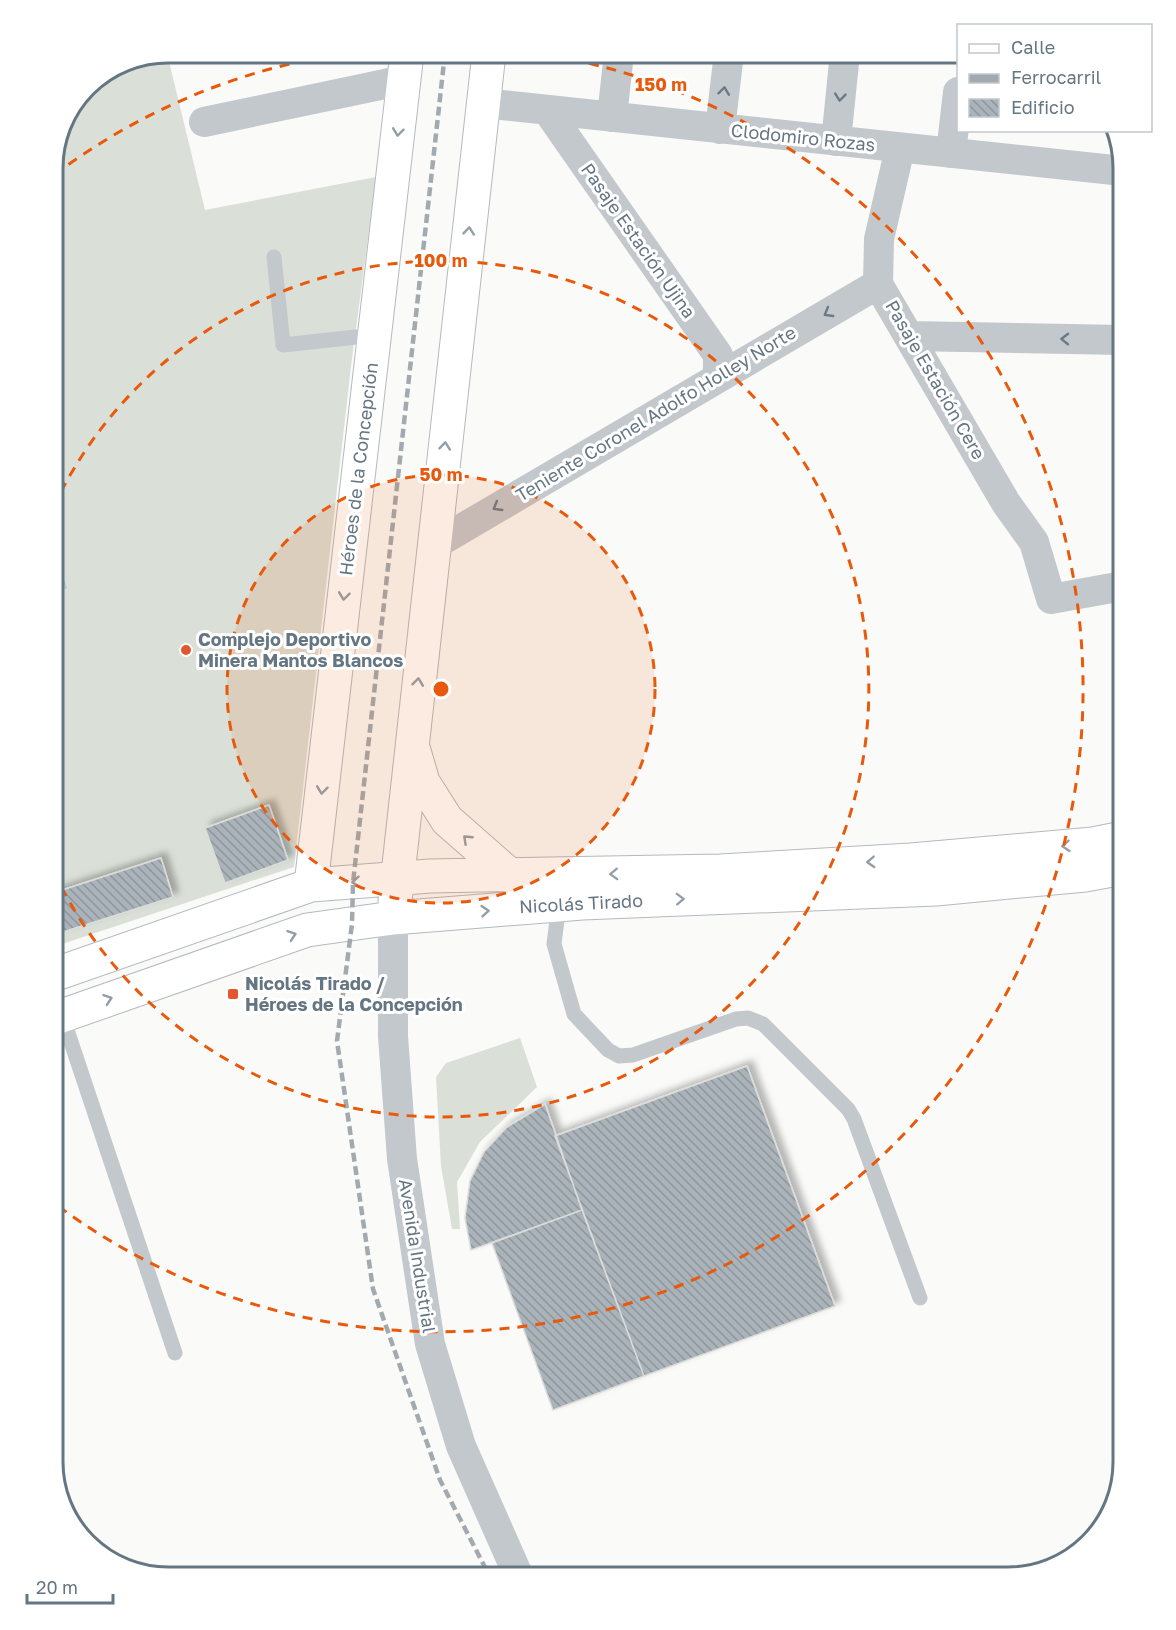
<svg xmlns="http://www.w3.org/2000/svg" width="1176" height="1630" viewBox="0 0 1176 1630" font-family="'Golos Text',sans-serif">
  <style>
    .grass { fill: #dadfd7 }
    .water { fill: url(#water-ripples) }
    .building { fill: url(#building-back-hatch); stroke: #dcdcda; stroke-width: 1.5; filter: url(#shadow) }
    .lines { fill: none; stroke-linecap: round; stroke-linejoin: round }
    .secondary-casing { stroke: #b3babf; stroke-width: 35 }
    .lane { stroke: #c3c8cc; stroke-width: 15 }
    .street { stroke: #c3c8cc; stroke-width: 30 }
    .secondary { stroke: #fff; stroke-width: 33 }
    .rail { stroke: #a2aab0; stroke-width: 4.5; stroke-dasharray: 9 4.5; stroke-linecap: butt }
    .oneway { stroke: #6a7a87 }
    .oneway2 { stroke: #939fa8 }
    .ring { fill: none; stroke: #e8590c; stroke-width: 3; stroke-dasharray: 10 8 }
    .poi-dot { fill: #e4572e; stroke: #fff; stroke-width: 2 }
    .labels { text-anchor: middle; stroke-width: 6; stroke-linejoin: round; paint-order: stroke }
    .street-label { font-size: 18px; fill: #657683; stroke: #fff }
    .poi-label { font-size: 18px; font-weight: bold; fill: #657683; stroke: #fff; text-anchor: start }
    .rim { fill: none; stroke: #657683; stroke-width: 3 }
    .centre { fill: #e8590c; stroke: #fff; stroke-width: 3 }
    .ring-label { font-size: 18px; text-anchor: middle; font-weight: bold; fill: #e8590c; stroke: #fff; stroke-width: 6; stroke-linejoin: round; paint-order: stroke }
  </style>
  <defs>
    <pattern id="water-ripples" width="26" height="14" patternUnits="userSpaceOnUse" patternTransform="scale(1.5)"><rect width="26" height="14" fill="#bbc7cb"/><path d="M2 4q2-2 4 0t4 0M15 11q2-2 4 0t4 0" fill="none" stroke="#9ca6aa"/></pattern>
    <pattern id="building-back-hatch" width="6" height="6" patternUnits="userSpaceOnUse" patternTransform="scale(1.5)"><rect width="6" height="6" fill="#aab3b9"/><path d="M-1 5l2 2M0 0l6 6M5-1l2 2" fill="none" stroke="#8e969c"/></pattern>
    <filter id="shadow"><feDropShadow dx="5.5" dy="-5.5" stdDeviation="3" flood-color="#0004"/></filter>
  </defs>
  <rect width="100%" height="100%" fill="#fafaf8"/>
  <!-- grass -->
  <path class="grass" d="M167 53 205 210 376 177 351 366 294 867 53 947V160L65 117 92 81Z
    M520 1038 537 1087 480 1142 457 1182 460 1229H452L441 1166 436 1077 446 1063Z"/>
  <!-- water -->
  <path class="water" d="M53 550 67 588 53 594Z"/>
  <!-- building -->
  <path class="building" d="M269 805 288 860 225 883 205 828Z
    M161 858 173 897 63 932 53 893Z
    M747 1066 835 1306 644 1376 555 1136Z
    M545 1104 582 1210 471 1250 465 1218 470 1181 484 1152 507 1127Z
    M582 1210 644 1376 553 1410 492 1243Z"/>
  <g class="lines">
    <!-- secondary casing -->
    <g class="secondary-casing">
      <path id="secondary" d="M414 751 423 782 447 820 512 877
        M311 885 407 53
        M395 901 489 53
        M53 975 311 885 430 876 720 871 911 860 1093 844 1123 838
        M53 1019 307 930 393 918 582 903 936 889 1085 875 1123 868"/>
    </g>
    <!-- lane -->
    <path class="lane" d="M274 257 283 345 374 335
      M559 904 554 944 574 1014 608 1050 619 1056 633 1055 736 1019 748 1018 763 1024 848 1109 854 1119 920 1298
      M62 1015 175 1353"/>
    <!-- street -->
    <path class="street" d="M483 103 1123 171
      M547 110 718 355V376
      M612 117 619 53
      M204 122 404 80
      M720 129 729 53
      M836 141 845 53
      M900 148 879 239 878 284 1006 503 1034 542 1051 599 1123 586
      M951 153 958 92
      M909 336 1123 340
      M434 545 878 284
      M393 918V1036L402 1159 430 1344 461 1446 519 1577"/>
    <!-- secondary -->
    <use href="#secondary" class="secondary"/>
    <!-- rail -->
    <path class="rail" d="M445 53 353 883 352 924 337 1041 373 1289 440 1480 490 1577"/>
  </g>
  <!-- one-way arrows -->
  <defs><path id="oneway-chevron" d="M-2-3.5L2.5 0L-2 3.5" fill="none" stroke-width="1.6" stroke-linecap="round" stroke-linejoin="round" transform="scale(1.5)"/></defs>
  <g class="oneway">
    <use href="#oneway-chevron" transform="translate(724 91) rotate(-83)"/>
    <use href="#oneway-chevron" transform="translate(840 97) rotate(96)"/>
    <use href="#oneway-chevron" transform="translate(828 313) rotate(150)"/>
    <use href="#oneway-chevron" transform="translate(1065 339) rotate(-179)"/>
    <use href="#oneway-chevron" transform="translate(497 507) rotate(149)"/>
  </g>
  <g class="oneway2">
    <use href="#oneway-chevron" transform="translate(398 132) rotate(97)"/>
    <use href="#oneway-chevron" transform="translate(469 231) rotate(-84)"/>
    <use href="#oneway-chevron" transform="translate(445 446) rotate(-84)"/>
    <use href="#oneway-chevron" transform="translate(344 596) rotate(97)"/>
    <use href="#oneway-chevron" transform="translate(418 682) rotate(-83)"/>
    <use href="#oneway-chevron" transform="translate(322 790) rotate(97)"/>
    <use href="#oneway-chevron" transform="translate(467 839) rotate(-137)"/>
    <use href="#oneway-chevron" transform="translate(1066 846) rotate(175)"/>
    <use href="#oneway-chevron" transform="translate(871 862) rotate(177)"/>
    <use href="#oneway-chevron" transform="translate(614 874) rotate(178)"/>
    <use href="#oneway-chevron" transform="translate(356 882) rotate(175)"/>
    <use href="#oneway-chevron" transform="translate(680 899) rotate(-2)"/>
    <use href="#oneway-chevron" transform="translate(485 911) rotate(-5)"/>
    <use href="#oneway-chevron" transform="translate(292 935) rotate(-19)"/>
    <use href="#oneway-chevron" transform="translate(108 999) rotate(-19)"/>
  </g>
  <!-- distance rings -->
  <circle cx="441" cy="689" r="214" fill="#e8590c" fill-opacity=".12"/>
  <g class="ring">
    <circle cx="441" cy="689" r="214"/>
    <path d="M53 508A428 428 0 1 1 53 870"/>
    <path d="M54 175A643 643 0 0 1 346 53M536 53A643 643 0 1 1 54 1203"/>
  </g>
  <!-- markers -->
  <g class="poi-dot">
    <circle cx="186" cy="650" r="6"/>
    <rect x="227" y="988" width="12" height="12" rx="3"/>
  </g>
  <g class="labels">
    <!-- street labels -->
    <g class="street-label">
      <text transform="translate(803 138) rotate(6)" y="6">Clodomiro Rozas</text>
      <text transform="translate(638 241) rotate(55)" y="6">Pasaje Estación Ujina</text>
      <text transform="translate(935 380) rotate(60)" y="6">Pasaje Estación Cere</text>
      <text transform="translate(656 414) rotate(-31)" y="6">Teniente Coronel Adolfo Holley Norte</text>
      <text transform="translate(359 469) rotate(-83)" y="6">Héroes de la Concepción</text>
      <text transform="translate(581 904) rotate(-3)" y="6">Nicolás Tirado</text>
      <text transform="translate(417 1256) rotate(81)" y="6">Avenida Industrial</text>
    </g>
    <!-- poi labels -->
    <g class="poi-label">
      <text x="198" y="646">Complejo Deportivo<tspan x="198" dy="21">Minera Mantos Blancos</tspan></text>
      <text x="245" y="990">Nicolás Tirado /<tspan x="245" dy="21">Héroes de la Concepción</tspan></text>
    </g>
  </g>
  <!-- crop -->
  <path d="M0 0H1176V1630H0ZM168 63H1008A105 105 0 0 1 1113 168V1462A105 105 0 0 1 1008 1567H168A105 105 0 0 1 63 1462V168A105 105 0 0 1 168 63Z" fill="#fff" fill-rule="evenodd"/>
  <path class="rim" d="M168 63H1008A105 105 0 0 1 1113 168V1462A105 105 0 0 1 1008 1567H168A105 105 0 0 1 63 1462V168A105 105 0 0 1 168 63Z"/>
  <circle cx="441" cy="689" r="9" class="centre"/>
  <g class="ring-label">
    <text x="661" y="91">150 m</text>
    <text x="441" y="267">100 m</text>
    <text x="441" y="481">50 m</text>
  </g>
  <!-- legend -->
  <rect x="957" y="24" width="195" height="108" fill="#ffffff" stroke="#c1c8cd" stroke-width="1.5"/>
  <rect x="969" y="44" width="30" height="9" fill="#ffffff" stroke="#c1c8cd" stroke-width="1.5"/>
  <text x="1011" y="54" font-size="18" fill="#657683">Calle</text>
  <rect x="969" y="74" width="30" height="9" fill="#a2aab0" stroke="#c1c8cd" stroke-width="1.5"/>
  <text x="1011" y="84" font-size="18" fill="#657683">Ferrocarril</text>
  <rect x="969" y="99" width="30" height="18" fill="url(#building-back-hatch)" stroke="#c1c8cd" stroke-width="1.5"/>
  <text x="1011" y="114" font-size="18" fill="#657683">Edificio</text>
  <!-- scale -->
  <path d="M27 1594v9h86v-9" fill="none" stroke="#657683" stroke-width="3"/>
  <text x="36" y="1594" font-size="18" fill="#657683" stroke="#ffffff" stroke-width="4.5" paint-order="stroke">20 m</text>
</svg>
